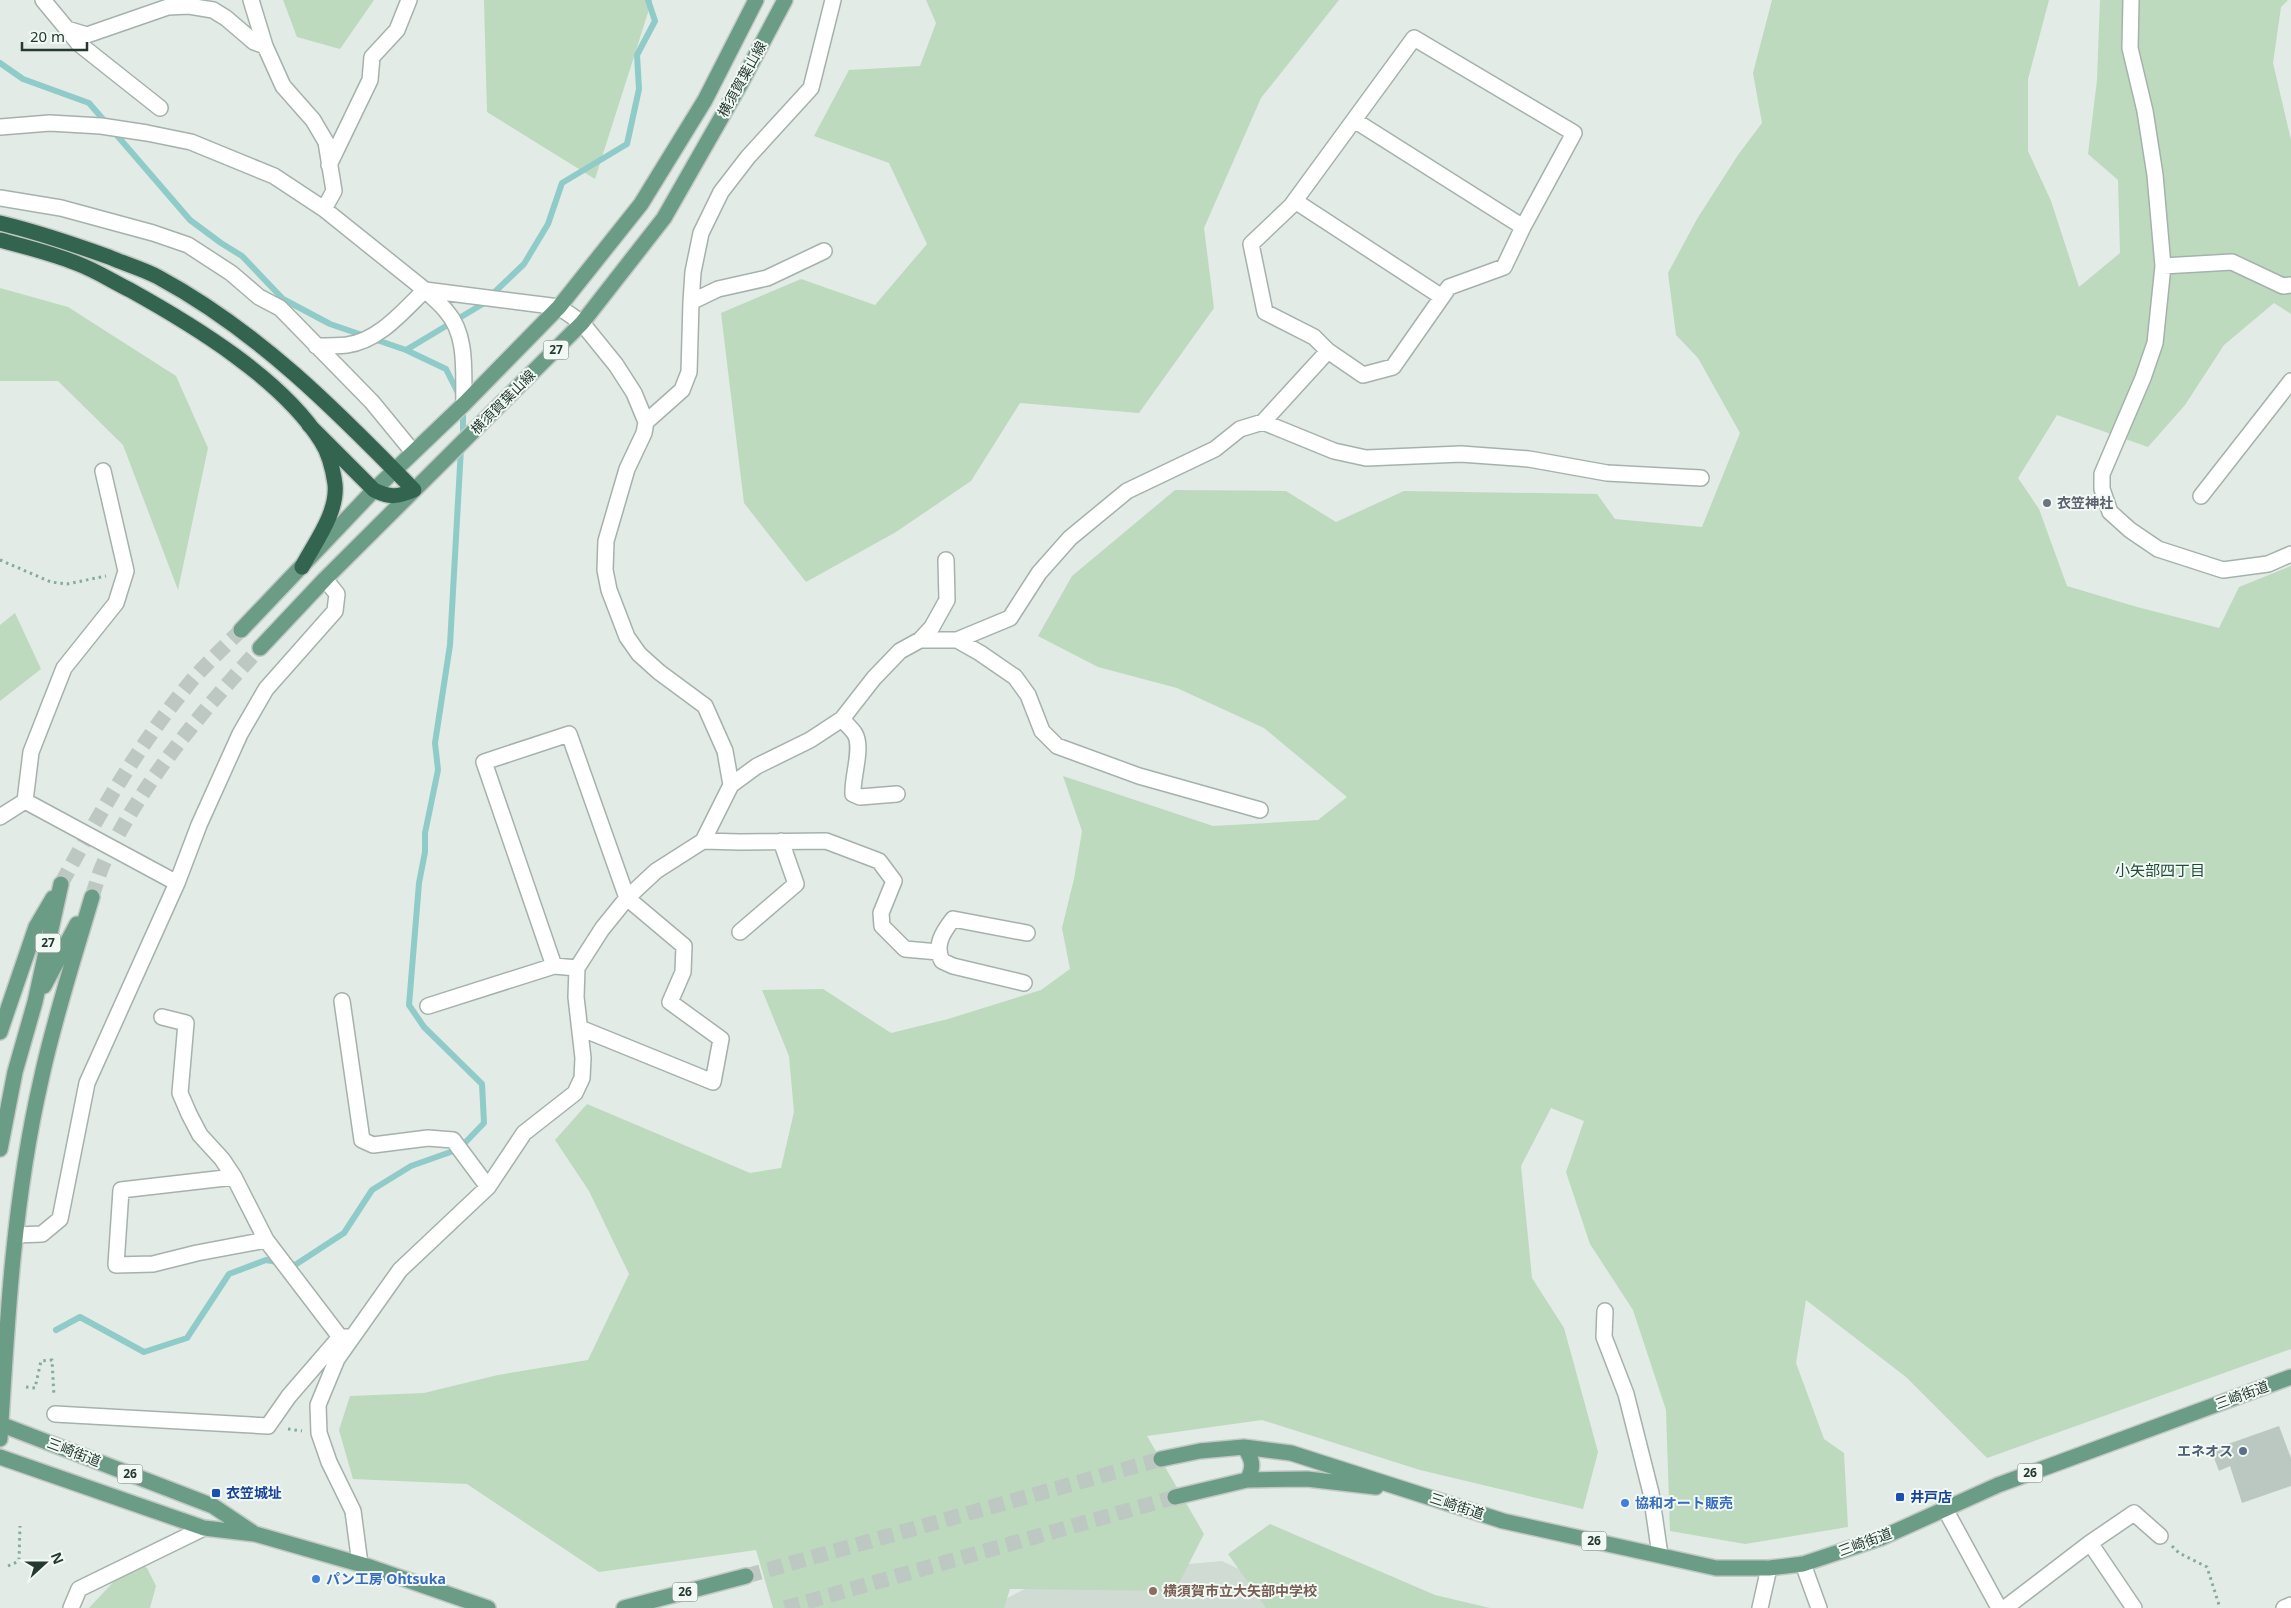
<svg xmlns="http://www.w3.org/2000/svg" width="2291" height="1608" viewBox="0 0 2291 1608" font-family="'Noto Sans','Noto Sans JP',sans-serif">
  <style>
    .built { fill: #d0dbd4 }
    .green { fill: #bddabf }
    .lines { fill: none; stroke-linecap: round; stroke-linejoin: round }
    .stream { stroke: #8fcbc8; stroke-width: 6 }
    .building { fill: #bbc8c1 }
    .major-tunnel { stroke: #bcc8c1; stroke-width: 15; stroke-dasharray: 15 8; stroke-linecap: butt }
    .minor-casing { stroke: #a5b2ab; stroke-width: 18 }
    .major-casing { stroke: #c2c8c5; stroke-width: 18 }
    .highway-casing { stroke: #c2c8c5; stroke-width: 18 }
    .path { stroke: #85ac98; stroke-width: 3; stroke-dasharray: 2.5 4; stroke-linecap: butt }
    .minor { stroke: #fff; stroke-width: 15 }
    .major { stroke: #6b9c85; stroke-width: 15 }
    .highway { stroke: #32644f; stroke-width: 15 }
    .worship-dot { fill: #6b7280; stroke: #f2f8f4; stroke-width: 2 }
    .service-dot { fill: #5c6f8a; stroke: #f2f8f4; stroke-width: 2 }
    .transit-dot { fill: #1a4fb4; stroke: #f2f8f4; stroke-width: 2 }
    .shop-dot { fill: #3f7fe0; stroke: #f2f8f4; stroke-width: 2 }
    .education-dot { fill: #8d6e63; stroke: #f2f8f4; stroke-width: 2 }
    .labels { text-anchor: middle; stroke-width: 4; stroke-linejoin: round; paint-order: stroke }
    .shield { fill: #f2f8f4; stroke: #62736b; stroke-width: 1 }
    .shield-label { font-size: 12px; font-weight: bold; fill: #243a30 }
    .street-label { font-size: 14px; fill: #243a30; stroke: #f2f8f4 }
    .worship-label { font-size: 14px; font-weight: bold; fill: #5b616d; stroke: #f2f8f4; text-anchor: start }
    .service-label { font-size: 14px; font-weight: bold; fill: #4e5e75; stroke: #f2f8f4; text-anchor: end }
    .transit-label { font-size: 14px; font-weight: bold; fill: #164399; stroke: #f2f8f4; text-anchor: start }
    .shop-label { font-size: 14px; font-weight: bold; fill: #366cbe; stroke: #f2f8f4; text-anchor: start }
    .education-label { font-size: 14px; font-weight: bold; fill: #785e54; stroke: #f2f8f4; text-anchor: start }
    .neighbourhood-label { font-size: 15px; fill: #214a38; stroke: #f2f8f4 }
  </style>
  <rect width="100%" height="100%" fill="#e2ebe5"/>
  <!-- built -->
  <path class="built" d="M1222 1561 1320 1608H996V1604L1048 1577Z"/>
  <!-- green -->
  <path class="green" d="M283 0H374L340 49 297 37Z
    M484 0H652L595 179 487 112Z
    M926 0H1339L1261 98 1204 228 1214 308 1139 413 1020 403 971 481 896 532 806 582 744 503 721 313 801 279 875 305 927 244 889 163 814 136 849 70 920 66 936 23Z
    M1772 0H2049L2028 79V151L2051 201 2079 287 2120 253 2118 180 2088 154 2097 80 2100 0H2288L2281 7 2273 63 2291 140V314L2274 303 2224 345 2185 405 2148 447 2057 415 2018 478 2039 509 2067 586 2137 607 2219 628 2239 587 2291 566V1349L1987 1458 1906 1377 1806 1300 1796 1363 1824 1439 1844 1453 1848 1527 1745 1544 1670 1531 1666 1410 1633 1310 1590 1244 1566 1172 1584 1121 1551 1108 1521 1166 1532 1278 1564 1328 1598 1452 1583 1509 1420 1470 1262 1420 1147 1436 1204 1534 1175 1591 1010 1589 1004 1608H773L756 1550 599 1572 467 1484 353 1479 339 1430 350 1396 424 1393 498 1375 588 1360 629 1274 589 1191 555 1140 587 1104 750 1173 781 1168 794 1112 789 1056 762 990 823 989 891 1033 948 1019 1041 990 1070 969 1062 928 1074 879 1082 831 1063 776 1213 826 1318 820 1347 797 1264 728 1177 688 1098 667 1038 636 1072 576 1175 490 1286 491 1336 522 1404 491 1597 494 1615 519 1702 527 1740 433 1698 358 1676 335 1668 273 1697 219 1738 155 1762 123 1753 73Z
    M0 288 68 307 176 376 208 448 178 590 123 445 58 381H0Z
    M15 613 41 669 0 701V625Z
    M1270 1524 1435 1595 1490 1608H1266L1228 1554Z
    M133 1561 147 1568 156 1586 150 1608H89Z"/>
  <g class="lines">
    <!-- stream -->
    <path class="stream" d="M0 63 23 79 89 103 190 220 221 243 242 256 283 299 330 324 406 350 446 369 460 397
      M406 350 481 305 524 264 548 224 562 183 627 144 639 89 637 55 655 21 648 0
      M463 436V406
      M56 1330 80 1317 144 1352 187 1338 229 1274 266 1260 295 1265 344 1233 372 1190 411 1166 459 1149 484 1123 482 1084 424 1027 409 1005 419 883 425 852V833L438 770 435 743 450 645 461 448"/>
  </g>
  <!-- building -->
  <path class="building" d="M2279 1426 2291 1458V1486L2242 1503 2230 1466 2219 1471 2211 1450Z"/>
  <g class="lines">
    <!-- major-tunnel -->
    <path class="major-tunnel" d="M61 884C100 812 141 741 193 679 208 662 225 646 241 630
      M92 897C96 884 100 870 106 858 144 780 202 711 260 648
      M746 1576 1161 1459
      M785 1608 1175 1497"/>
    <!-- minor casing -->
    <g class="minor-casing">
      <path id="minor" d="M43 0 67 29 87 35 168 7 189 6 213 10 226 18 254 42 265 46
        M251 0 265 46 283 86 313 120 326 142 334 191 324 209
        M2131 0 2130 48 2145 111 2155 175 2163 266 2155 343 2143 378 2102 474V489L2110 512 2130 530 2158 549 2223 570 2268 564 2291 554
        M67 29 78 43 160 108
        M1414 38 1574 133 1523 227 1504 267 1449 287 1393 367 1363 375 1328 351 1314 337 1265 312 1251 244 1291 206Z
        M1354 120 1523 227
        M0 127 50 123 101 126 147 133 191 142 274 176 324 209 425 290 559 307 582 323 616 365 634 393 646 422 644 433 627 469 606 541 605 570 609 590 627 637 639 654 659 672 705 706 725 751 731 785
        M329 165 370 80 372 57 397 30 409 0
        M0 198 61 208 153 233 188 245 231 273 259 297 280 308 372 402 413 452
        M1295 201 1442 297
        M2163 266 2232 262 2283 286 2291 285
        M691 302 693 272 701 233 721 192 748 157 811 88 833 0
        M316 346C326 346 337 346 347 345 379 341 403 311 425 290 432 297 441 304 447 312 468 336 463 374 464 404
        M646 422 682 390 689 372 691 302 718 289 767 278 824 251
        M1263 422 1334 451 1366 458 1461 454 1529 459 1607 473 1701 478
        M2201 496 2291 381
        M920 640 932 627 947 600 946 560
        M957 640 980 653 1015 677 1028 695 1042 731 1057 746 1139 776 1260 810
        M842 719C846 724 852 729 855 734 863 748 852 777 853 794L860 797 897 794
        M25 801 177 883
        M0 817 25 801 31 752 64 668 116 603 126 571 103 471
        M703 841 740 842 826 841 879 861 894 881 881 913 882 926 905 949 938 952
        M740 932 796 884 781 841
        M554 966 484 762 569 734 627 898 684 946 683 972 670 1002 721 1039 713 1082 580 1028
        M1024 983 953 966 942 961C934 945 943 932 953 919L1027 933
        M342 1001 362 1140 373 1145 428 1138 453 1140 488 1187
        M428 1006 554 966 577 968
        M162 1017 186 1023 180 1093 189 1114 200 1135 222 1159 234 1177 266 1240 340 1337H351
        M234 1177 121 1190 116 1265 153 1264 197 1253 266 1240
        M16 1235 42 1234 60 1219 87 1083 177 883 199 825 240 734 266 689 335 611 337 594 325 579
        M1605 1311 1604 1337 1626 1394 1651 1493 1660 1555
        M55 1414 268 1426 289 1396 340 1337
        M1945 1509 1999 1608
        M2090 1543 2134 1608
        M360 1564 353 1511 329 1462 319 1433 318 1405 337 1359 400 1270 488 1187 524 1133 575 1093 582 1078 583 1058 576 997 577 968 602 929 627 898 656 871 703 841 731 785 757 766 810 740 842 719 874 678 900 651 920 640H957L1010 618 1039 573 1070 538 1127 491 1215 449 1240 429 1263 422 1328 351
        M1803 1564 1819 1608
        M71 1608 79 1589 204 1528
        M1760 1608 1769 1568
        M2005 1608 2090 1543 2134 1513 2160 1536
        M2284 1608 2291 1605"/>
    </g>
    <!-- major casing -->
    <g class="major-casing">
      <path id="major" d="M241 630 374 490 464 404 559 307 641 204 705 100 756 0
        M260 648 325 579 582 323 664 218 741 83 785 0
        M44 986 77 924
        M0 1032 36 927 53 898
        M0 1149 15 1072 35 1002 61 884
        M0 1424 213 1506 252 1532
        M0 1439C7 1319 14 1197 41 1080 54 1019 74 958 92 897
        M1244 1447C1252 1458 1255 1467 1247 1480
        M0 1457 204 1528 255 1534 370 1567 488 1608
        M1161 1459 1200 1451 1244 1447 1291 1453 1503 1521 1716 1568H1769L1803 1564 1881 1538 1998 1485 2291 1377
        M1175 1497 1247 1480 1307 1479 1376 1487
        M624 1608 746 1576"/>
    </g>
    <!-- highway casing -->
    <g class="highway-casing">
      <path id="highway" d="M0 223C37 232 73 244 109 257 125 264 143 269 158 277 258 331 336 410 414 490 398 497 390 498 374 490L309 425
        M0 240C26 247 51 253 76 263 95 270 112 281 130 290 193 325 282 379 321 441 329 453 333 470 335 484 338 513 315 542 302 567"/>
    </g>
    <!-- path -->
    <path class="path" d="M0 560 51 582 67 584 106 576
      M26 1387 35 1388 41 1361 52 1360 54 1396
      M288 1429 302 1431
      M2172 1546 2179 1553 2207 1567 2220 1608
      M8 1566 19 1561 20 1526"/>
    <!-- minor -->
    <use href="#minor" class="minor"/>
    <!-- major -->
    <use href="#major" class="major"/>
    <!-- highway -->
    <use href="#highway" class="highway"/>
  </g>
  <!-- markers -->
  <circle class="worship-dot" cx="2047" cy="503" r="5"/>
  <circle class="service-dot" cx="2243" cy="1451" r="5"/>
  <g class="transit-dot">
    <rect x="211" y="1488" width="10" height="10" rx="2.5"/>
    <rect x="1895" y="1492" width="10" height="10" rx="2.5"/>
  </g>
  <g class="shop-dot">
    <circle cx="1625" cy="1503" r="5"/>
    <circle cx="316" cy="1579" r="5"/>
  </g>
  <circle class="education-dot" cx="1153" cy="1591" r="5"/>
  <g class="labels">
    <!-- shield labels -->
    <g class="shield">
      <rect x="543.5" y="340.5" width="25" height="19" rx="4"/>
      <rect x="35.5" y="933.5" width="25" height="19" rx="4"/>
      <rect x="2017.5" y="1463.5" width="25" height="19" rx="4"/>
      <rect x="117.5" y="1464.5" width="25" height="19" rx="4"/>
      <rect x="1581.5" y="1531.5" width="25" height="19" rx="4"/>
      <rect x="672.5" y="1582.5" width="25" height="19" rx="4"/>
    </g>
    <g class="shield-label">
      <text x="556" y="354">27</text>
      <text x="48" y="947">27</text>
      <text x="2030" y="1477">26</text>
      <text x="130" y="1478">26</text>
      <text x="1594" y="1545">26</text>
      <text x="685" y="1596">26</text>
    </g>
    <!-- street labels -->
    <g class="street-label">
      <text transform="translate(742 79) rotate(-61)" y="5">横須賀葉山線</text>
      <text transform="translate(503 402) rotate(-45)" y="5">横須賀葉山線</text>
      <text transform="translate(2242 1395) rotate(-20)" y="5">三崎街道</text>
      <text transform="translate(74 1452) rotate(21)" y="5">三崎街道</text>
      <text transform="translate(1457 1506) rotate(18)" y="5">三崎街道</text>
      <text transform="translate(1865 1542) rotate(-20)" y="5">三崎街道</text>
    </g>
    <!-- worship labels -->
    <g class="worship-label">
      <text x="2057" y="508">衣笠神社</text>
    </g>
    <!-- service labels -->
    <g class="service-label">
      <text x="2233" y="1456">エネオス</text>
    </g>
    <!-- transit labels -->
    <g class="transit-label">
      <text x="226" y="1498">衣笠城址</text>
      <text x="1910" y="1502">井戸店</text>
    </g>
    <!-- shop labels -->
    <g class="shop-label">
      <text x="1635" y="1508">協和オート販売</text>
      <text x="326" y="1584">パン工房 Ohtsuka</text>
    </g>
    <!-- education labels -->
    <g class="education-label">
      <text x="1163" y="1596">横須賀市立大矢部中学校</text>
    </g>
    <!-- neighbourhood labels -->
    <g class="neighbourhood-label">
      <text x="2160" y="876">小矢部四丁目</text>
    </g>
  </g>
  <!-- north arrow -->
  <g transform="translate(45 1563) rotate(69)" stroke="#f2f8f4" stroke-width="4" paint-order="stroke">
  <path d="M0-4L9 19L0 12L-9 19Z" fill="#243a30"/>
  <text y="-8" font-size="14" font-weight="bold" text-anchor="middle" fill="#243a30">N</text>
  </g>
  <!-- scale -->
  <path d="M22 42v8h65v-8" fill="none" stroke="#243a30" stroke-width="2.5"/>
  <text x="30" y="42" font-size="15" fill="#243a30" stroke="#f2f8f4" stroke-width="4" paint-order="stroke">20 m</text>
</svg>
